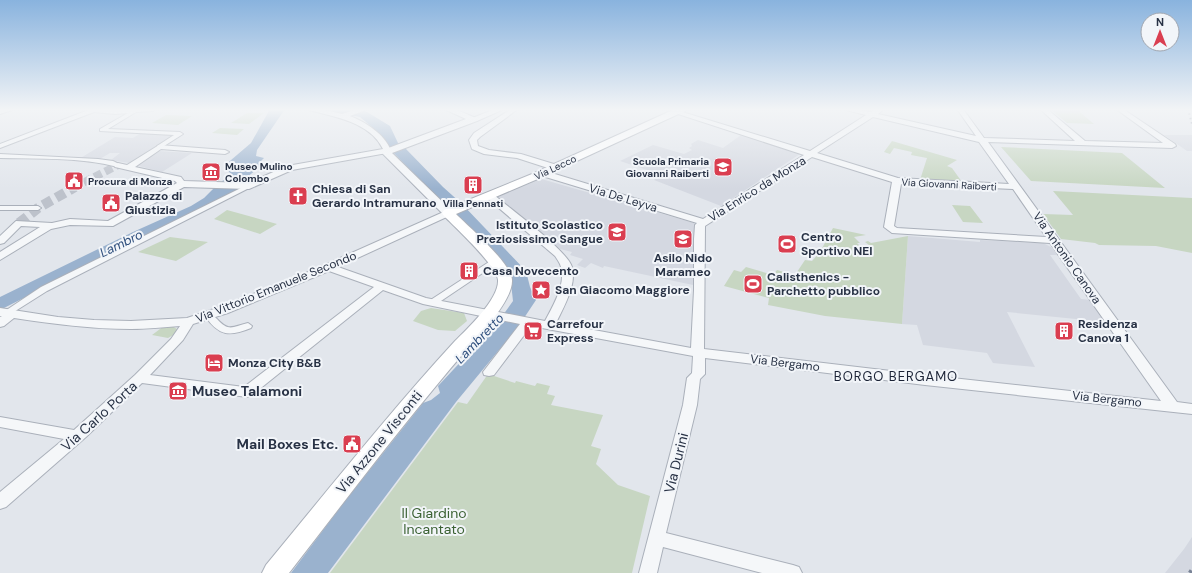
<svg xmlns="http://www.w3.org/2000/svg" width="1192" height="573" viewBox="0 0 1192 573" font-family="'DM Sans',sans-serif">
  <style>
    .built { fill: #d4d8e1 }
    .green { fill: #c7d6c2 }
    .water { fill: #9ab2ce }
    .lines { fill: none; stroke-linecap: round; stroke-linejoin: round }
    .minor-tunnel-far1 { stroke: #bdc2cb; stroke-width: 8; stroke-dasharray: 8 4; stroke-linecap: butt }
    .minor-tunnel { stroke: #bdc2cb; stroke-width: 10; stroke-dasharray: 10 5; stroke-linecap: butt }
    .pedestrian-casing { stroke: #aab0ba; stroke-width: 2 }
    .minor-casing { stroke: #aab0ba; stroke-width: 2 }
    .tertiary-casing { stroke: #aab0ba; stroke-width: 2 }
    .secondary-casing { stroke: #aab0ba; stroke-width: 2 }
    .pedestrian { fill: #f5f7f9; fill-rule: evenodd }
    .minor { fill: #f5f7f9; fill-rule: evenodd }
    .tertiary { fill: #f5f7f9; fill-rule: evenodd }
    .secondary { fill: #fff; fill-rule: evenodd }
    .rail-far1 { stroke: #7a8497; stroke-width: 2; stroke-dasharray: 1.5 3; stroke-linecap: butt }
    .rail { stroke: #7a8497; stroke-width: 4.5; stroke-dasharray: 3 5.5; stroke-linecap: butt }
    .labels { text-anchor: middle; stroke-width: 4; stroke-linejoin: round; paint-order: stroke }
    .far-poi-label { font-size: 10px; font-weight: bold; fill: #283245; stroke: #f2f5f9; text-anchor: start }
    .far-street-label { font-size: 10px; fill: #283245; stroke: #f2f5f9 }
    .poi-label { font-size: 12px; font-weight: bold; fill: #283245; stroke: #f2f5f9; text-anchor: start }
    .street-label { font-size: 12px; fill: #283245; stroke: #f2f5f9 }
    .water-label { font-size: 13px; font-style: italic; fill: #2f4f7d; stroke: #f2f5f9 }
    .neighbourhood-label { font-size: 13px; letter-spacing: 1px; fill: #1b2336; stroke: #f2f5f9 }
    .near-poi-label { font-size: 14px; font-weight: bold; fill: #283245; stroke: #f2f5f9; text-anchor: start }
    .near-street-label { font-size: 14px; fill: #283245; stroke: #f2f5f9 }
    .near-park-label { font-size: 14px; fill: #3c6234; stroke: #f2f5f9 }
  </style>
  <rect width="100%" height="100%" fill="#e2e6ec"/>
  <!-- built -->
  <path class="built" d="M141 133 174 135 129 163 111 160 120 153H110L98 160 79 159 115 137 133 138Z
    M741 135 800 154 721 206 654 180 658 177 653 176 656 173 620 161 653 145 684 154 692 150 689 148 692 146 691 144 698 140 723 148Z
    M1164 135H1192V151H1187Z
    M158 151 192 153 162 172 135 165Z
    M538 178 694 223 693 285 604 266 603 268 591 263 585 268 577 265 583 259 570 255 572 252 560 249 498 197Z
    M908 236 980 242V240L1043 243 1051 247 1057 255H1050L1081 299 1091 300 1106 322 1007 312 1035 367 993 363 987 353 923 345 917 325 902 324Z
    M1192 537V573H1165L1184 549Z"/>
  <!-- green -->
  <path class="green" d="M1050 109H1076L1094 124 1067 123Z
    M247 113H264L249 124 231 123Z
    M166 115 192 116 178 125 152 123Z
    M220 128 244 129 237 135 212 133Z
    M892 141 957 160 947 166 952 168 962 182 920 180 927 158 911 155 912 152 894 148 890 154 884 152Z
    M1001 147 1122 153 1165 188 1031 181Z
    M1053 191 1192 198V253L1156 246 1099 245 1095 243 1061 239 1043 214 1073 215Z
    M952 205 970 206 983 223 963 222Z
    M227 210 277 224 260 234 214 219Z
    M833 228 866 235 854 237 860 243H857L859 245H869L865 242 868 241 871 243 908 236 902 324 825 316 768 305 769 298 724 286 734 270 741 272 746 267 773 275 777 270 795 275 805 260 812 261 820 252Z
    M170 237 208 242 176 261 138 252Z
    M431 308 464 313 467 321 455 331 438 330 413 321 421 311Z
    M164 326H172L177 329V333L168 338 152 335Z
    M488 374 515 383 516 381 535 386 537 383 550 386 547 394 555 396 551 405 603 415 591 446 601 449 596 464 618 485 650 496 632 573H330L458 402 467 404Z"/>
  <!-- water -->
  <path class="water" d="M270 109H285L257 150 256 156 264 158 260 162 264 164 247 177 245 184 241 188 0 310V297L133 232 191 206 204 198 215 187 231 174 224 166 251 143Z
    M321 109H356L367 112 390 126 398 143 406 149 443 187 462 204 526 271 530 287 536 300 518 327 456 402 328 573H291L345 501 423 403 431 400 440 393 438 386 498 322 513 301 510 274 388 147 373 128 360 117Z"/>
  <g class="lines">
    <!-- minor-tunnel-far1 -->
    <path class="minor-tunnel-far1" d="M73 188 118 165"/>
    <!-- minor-tunnel -->
    <path class="minor-tunnel" d="M19 223 38 208 75 187"/>
    <!-- pedestrian casing -->
    <g class="pedestrian-casing">
      <path id="pedestrian" d="M6 109H15L0 114V110Z
        M91 109 115 110 155 109 153 111 136 112 108 129 180 132 183 134 161 148H157V146L174 135 100 131V129L128 113 115 114 94 112 0 148V144Z
        M0 154 98 159 113 161 121 165 118 167C80 157 39 159 0 158Z
        M249 184 252 186 251 187 47 291 9 315 6 316 2 313 41 287Z
        M0 206H38L41 208 38 210H0Z
        M492 260H495L499 262 435 305H429L428 303 429 301Z
        M209 313C213 314 214 316 217 319 229 332 232 327 248 323L252 326 251 328C229 337 219 336 205 316Z"/>
    </g>
    <!-- minor casing -->
    <g class="minor-casing">
      <path id="minor" d="M308 109H321L342 114 358 109H368L350 116C365 122 385 134 391 151L387 153 292 170 249 189 184 187 113 226 70 225 51 229 0 260V252L40 227 21 226 4 243 0 244V236L16 221 52 223 70 219 108 221 177 183 175 181 115 167 114 165 118 163 127 165 159 145 225 150 229 152 225 154 161 149 135 167 181 177 184 181 248 183 287 166 383 149C370 122 335 117 309 110Z
        M495 109H504L477 121H471L470 119Z
        M511 109H518L480 137 477 140 478 146 489 150 521 154 557 165 558 167 557 169H551L517 158 484 154 472 149 469 140 474 133Z
        M845 109H856L871 112 876 109H884L878 114 976 136 957 109H963L984 138 1075 141 1040 109H1047L1085 141 1163 143 1116 109H1123L1175 144 1176 146 1172 148 988 142 1177 402 1192 404V414L925 385 705 358V374L700 379 697 405 666 533 793 565 799 567 802 573H762L663 547 657 573H639L683 405 687 378 692 373 693 356 531 326 494 375 489 376 484 375 483 372 520 324 423 304 383 290 252 395 247 397 142 383 86 437 6 507 0 509V492L64 439 0 427V417L74 430 135 375 171 339 180 326C164 327 147 329 131 329 92 329 53 324 14 318L4 326 0 327V317L2 316H0V308L58 317 94 320 131 321 187 318 220 307 311 271 448 210 451 211 453 213 451 215 338 267 426 298 545 321C553 306 566 284 561 267 560 263 557 259 555 256L487 198 486 196 487 194H493C509 208 567 250 572 267 577 285 563 308 556 323L691 348 694 290V239L695 225 697 223 539 175 538 173 539 171H545L703 219 804 155 675 113V111H679L810 151 866 115 846 110ZM873 117 979 142 1009 184 898 178 817 153ZM812 157 892 182 884 227 892 233 1050 243 1161 401 925 375 704 349 705 226ZM901 184 1013 189 1046 237 897 228 894 226ZM329 271 374 287 244 387 150 375 183 340 193 324 228 313Z"/>
    </g>
    <!-- tertiary casing -->
    <g class="tertiary-casing">
      <path id="tertiary" d="M444 109H455L478 119 477 121 392 153 452 211 453 213 448 216 444 215 381 152 383 150 466 119Z"/>
    </g>
    <!-- secondary casing -->
    <g class="secondary-casing">
      <path id="secondary" d="M675 109H687L685 111 540 178 456 214C469 227 512 264 512 280 513 300 481 333 468 348 405 421 348 497 289 573H262L266 565C328 490 389 413 455 341 468 328 499 299 498 280 497 266 455 227 444 216L442 213 444 210 532 174Z"/>
    </g>
    <!-- pedestrian -->
    <use href="#pedestrian" class="pedestrian"/>
    <!-- minor -->
    <use href="#minor" class="minor"/>
    <!-- tertiary -->
    <use href="#tertiary" class="tertiary"/>
    <!-- secondary -->
    <use href="#secondary" class="secondary"/>
    <!-- rail-far1 -->
    <path class="rail-far1" d="M1188 109 1192 124"/>
    <!-- rail -->
    <path class="rail" d="M1190 573 1192 570"/>
  </g>
  <!-- sky -->
  <linearGradient id="sky" x2="0" y2="1"><stop stop-color="#89b3de"/><stop offset="0.58" stop-color="#f2f4f6"/><stop offset="1" stop-color="#f2f4f6" stop-opacity="0"/></linearGradient>
  <rect width="1192" height="189" fill="url(#sky)"/>
  <!-- icons -->
  <defs>
    <g id="school-square" transform="scale(1)"><rect x="-9" y="-9" width="18" height="18" rx="4" fill="#da3e50" stroke="#f2f5f9"/><path d="M0-5L7-2L0 1L-7-2ZM-4 1L0 2.5L4 1V4Q0 6-4 4Z" fill="#fff"/></g>
    <g id="museum-square" transform="scale(1)"><rect x="-9" y="-9" width="18" height="18" rx="4" fill="#da3e50" stroke="#f2f5f9"/><path d="M0-6L6-3V-2H-6V-3ZM-5-1h2V3h-2ZM-1-1h2V3h-2ZM3-1h2V3H3ZM-6 4H6V6H-6Z" fill="#fff"/></g>
    <g id="civic-square" transform="scale(1)"><rect x="-9" y="-9" width="18" height="18" rx="4" fill="#da3e50" stroke="#f2f5f9"/><path d="M-.6-6.5H3V-4.5H.6V-3L4-1V1h2V6H-6V1h2V-1L-.6-3ZM-1.2 2.5V6h2.4V2.5Z" fill="#fff"/></g>
    <g id="building-square" transform="scale(1)"><rect x="-9" y="-9" width="18" height="18" rx="4" fill="#da3e50" stroke="#f2f5f9"/><path d="M-4-6H4V6H1V3H-1V6H-4ZM-2.5-4.3h1.7v1.8h-1.7ZM.8-4.3h1.7v1.8H.8ZM-2.5-1h1.7V.8h-1.7ZM.8-1h1.7V.8H.8Z" fill="#fff"/></g>
    <g id="church-square" transform="scale(1)"><rect x="-9" y="-9" width="18" height="18" rx="4" fill="#da3e50" stroke="#f2f5f9"/><path d="M-1.2-6h2.4v3.5h3.3v2.4h-3.3V6h-2.4V-.1h-3.3v-2.4h3.3Z" fill="#fff"/></g>
    <g id="stadium-square" transform="scale(1)"><rect x="-9" y="-9" width="18" height="18" rx="4" fill="#da3e50" stroke="#f2f5f9"/><path d="M0-5a6.5 5 0 1 0 0 10a6.5 5 0 1 0 0-10ZM-3.5-1.8h7v3.6h-7Z" fill="#fff"/></g>
    <g id="sight-square" transform="scale(1)"><rect x="-9" y="-9" width="18" height="18" rx="4" fill="#da3e50" stroke="#f2f5f9"/><path d="M0-6L1.8-2.2L6-1.7L2.9 1.2L3.7 5.4L0 3.3L-3.7 5.4L-2.9 1.2L-6-1.7L-1.8-2.2Z" fill="#fff"/></g>
    <g id="supermarket-square" transform="scale(1)"><rect x="-9" y="-9" width="18" height="18" rx="4" fill="#da3e50" stroke="#f2f5f9"/><path d="M-6-5.5h2.5l.6 2H6L4.5 2H-2.5L-4.4-4H-6ZM-1.5 3.2a1.3 1.3 0 1 0 .1 0ZM3 3.2a1.3 1.3 0 1 0 .1 0Z" fill="#fff"/></g>
    <g id="hotel-square" transform="scale(1)"><rect x="-9" y="-9" width="18" height="18" rx="4" fill="#da3e50" stroke="#f2f5f9"/><path d="M-6-4.5h1.5V1H6V5H4.5V3h-9V5H-6ZM-4 0a1.8 1.8 0 1 1 3.6 0ZM.5 0V-2.5h3Q6-2.5 6 0Z" fill="#fff"/></g>
  </defs>
  <g fill-rule="evenodd">
    <use href="#school-square" x="723" y="167"/>
    <use href="#museum-square" x="211" y="172"/>
    <use href="#civic-square" x="74" y="181"/>
    <use href="#building-square" x="473" y="185"/>
    <use href="#church-square" x="298" y="196"/>
    <use href="#civic-square" x="111" y="203"/>
    <use href="#school-square" x="617" y="232"/>
    <use href="#school-square" x="683" y="239"/>
    <use href="#stadium-square" x="787" y="244"/>
    <use href="#building-square" x="469" y="271"/>
    <use href="#stadium-square" x="753" y="284"/>
    <use href="#sight-square" x="541" y="290"/>
    <use href="#supermarket-square" x="533" y="331"/>
    <use href="#building-square" x="1064" y="331"/>
    <use href="#hotel-square" x="214" y="363"/>
    <use href="#museum-square" x="178" y="391"/>
    <use href="#civic-square" x="352" y="444"/>
  </g>
  <g class="labels">
    <!-- far-poi labels -->
    <g class="far-poi-label">
      <text x="709" y="165" text-anchor="end">Scuola Primaria<tspan x="709" dy="12">Giovanni Raiberti</tspan></text>
      <text x="225" y="170">Museo Mulino<tspan x="225" dy="12">Colombo</tspan></text>
      <text x="88" y="185">Procura di Monza</text>
      <text x="473" y="207" text-anchor="middle">Villa Pennati</text>
    </g>
    <!-- far-street labels -->
    <g class="far-street-label">
      <text transform="translate(555 167) rotate(-25)" y="4">Via Lecco</text>
      <text transform="translate(949 184) rotate(3)" y="4">Via Giovanni Raiberti</text>
    </g>
    <!-- poi labels -->
    <g class="poi-label">
      <text x="312" y="193">Chiesa di San<tspan x="312" dy="14">Gerardo Intramurano</tspan></text>
      <text x="125" y="200">Palazzo di<tspan x="125" dy="14">Giustizia</tspan></text>
      <text x="603" y="229" text-anchor="end">Istituto Scolastico<tspan x="603" dy="14">Preziosissimo Sangue</tspan></text>
      <text x="801" y="241">Centro<tspan x="801" dy="14">Sportivo NEI</tspan></text>
      <text x="683" y="262" text-anchor="middle">Asilo Nido<tspan x="683" dy="14">Marameo</tspan></text>
      <text x="483" y="275">Casa Novecento</text>
      <text x="767" y="281">Calisthenics -<tspan x="767" dy="14">Parchetto pubblico</tspan></text>
      <text x="555" y="294">San Giacomo Maggiore</text>
      <text x="547" y="328">Carrefour<tspan x="547" dy="14">Express</tspan></text>
      <text x="1078" y="328">Residenza<tspan x="1078" dy="14">Canova 1</tspan></text>
      <text x="228" y="367">Monza City B&amp;B</text>
    </g>
    <!-- street labels -->
    <g class="street-label">
      <text transform="translate(757 189) rotate(-32)" y="4">Via Enrico da Monza</text>
      <text transform="translate(623 198) rotate(17)" y="4">Via De Leyva</text>
      <text transform="translate(1067 258) rotate(55)" y="4">Via Antonio Canova</text>
      <text transform="translate(276 287) rotate(-22)" y="4">Via Vittorio Emanuele Secondo</text>
      <text transform="translate(785 363) rotate(7)" y="4">Via Bergamo</text>
      <text transform="translate(1107 399) rotate(6)" y="4">Via Bergamo</text>
    </g>
    <!-- water labels -->
    <g class="water-label">
      <text transform="translate(121 243) rotate(-26)" y="5">Lambro</text>
      <text transform="translate(479 338) rotate(-46)" y="5">Lambretto</text>
    </g>
    <!-- neighbourhood labels -->
    <g class="neighbourhood-label">
      <text x="896" y="381">BORGO BERGAMO</text>
    </g>
    <!-- near-poi labels -->
    <g class="near-poi-label">
      <text x="192" y="396">Museo Talamoni</text>
      <text x="338" y="449" text-anchor="end">Mail Boxes Etc.</text>
    </g>
    <!-- near-street labels -->
    <g class="near-street-label">
      <text transform="translate(99 416) rotate(-42)" y="5">Via Carlo Porta</text>
      <text transform="translate(379 442) rotate(-51)" y="5">Via Azzone Visconti</text>
      <text transform="translate(676 463) rotate(-76)" y="5">Via Durini</text>
    </g>
    <!-- near-park labels -->
    <g class="near-park-label">
      <text x="434" y="518">Il Giardino<tspan x="434" dy="16">Incantato</tspan></text>
    </g>
  </g>
  <!-- north arrow -->
  <g transform="translate(1160 32)"><circle r="19" fill="#f2f5f9" stroke="#a1a7b1"/>
  <path d="M0-3L7 15L0 10L-7 15Z" fill="#da3e50"/>
  <text y="-6" font-size="11" font-weight="bold" text-anchor="middle" fill="#283245">N</text>
  </g>
</svg>
